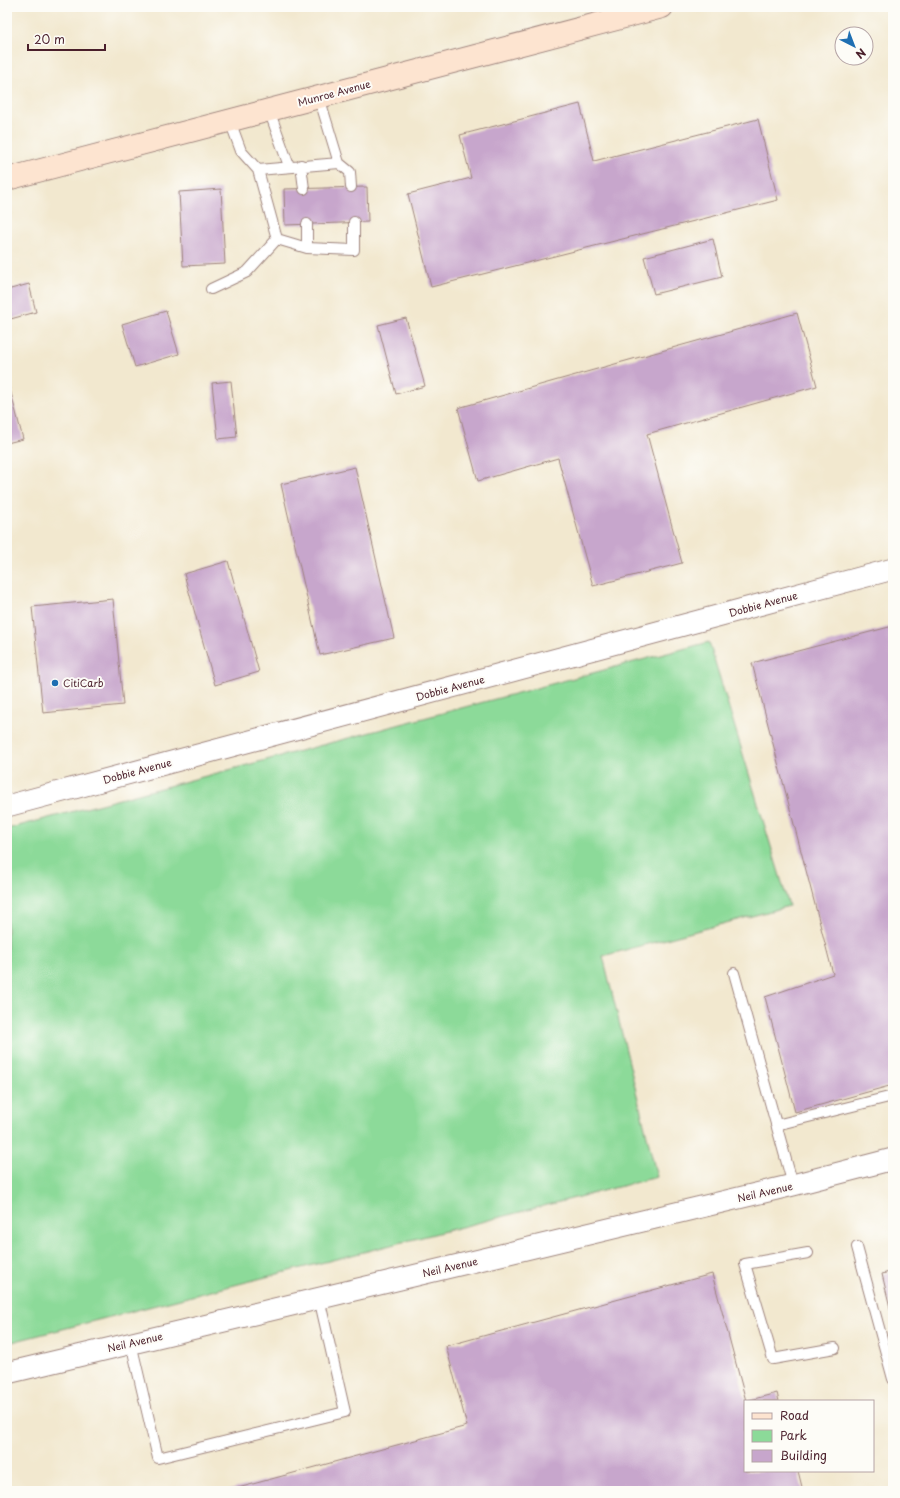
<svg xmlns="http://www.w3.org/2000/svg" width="900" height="1498" viewBox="0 0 900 1498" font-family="'Playpen Sans',sans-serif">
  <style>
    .green { fill: #8cda99; stroke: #6b7c62 }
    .building { fill: #c7a6cc }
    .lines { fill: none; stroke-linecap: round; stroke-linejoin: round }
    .service-casing { stroke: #9e847d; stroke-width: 12 }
    .minor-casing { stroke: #9e847d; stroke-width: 23 }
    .secondary-casing { stroke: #9e847d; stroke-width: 24 }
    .service { stroke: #fff; stroke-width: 10 }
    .minor { stroke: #fff; stroke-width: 21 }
    .secondary { stroke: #fde4d0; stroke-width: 22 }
    .poi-dot { fill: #1f6fb2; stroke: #fdfcf7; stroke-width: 1.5 }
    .labels { text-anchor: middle; stroke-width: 4; stroke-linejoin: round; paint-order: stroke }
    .street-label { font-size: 10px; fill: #4a1f2b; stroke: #fdfcf7 }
    .poi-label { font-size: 10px; fill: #4a1f2b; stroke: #fdfcf7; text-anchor: start }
  </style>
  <rect width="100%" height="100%" fill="#fdfcf7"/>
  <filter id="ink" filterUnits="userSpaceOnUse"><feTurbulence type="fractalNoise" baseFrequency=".025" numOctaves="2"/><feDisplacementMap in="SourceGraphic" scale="8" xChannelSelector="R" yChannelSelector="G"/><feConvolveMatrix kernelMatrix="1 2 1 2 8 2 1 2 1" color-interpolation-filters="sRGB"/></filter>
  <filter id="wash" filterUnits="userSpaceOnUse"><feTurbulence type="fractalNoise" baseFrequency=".012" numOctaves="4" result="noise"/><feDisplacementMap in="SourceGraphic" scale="16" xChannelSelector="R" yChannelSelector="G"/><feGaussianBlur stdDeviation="0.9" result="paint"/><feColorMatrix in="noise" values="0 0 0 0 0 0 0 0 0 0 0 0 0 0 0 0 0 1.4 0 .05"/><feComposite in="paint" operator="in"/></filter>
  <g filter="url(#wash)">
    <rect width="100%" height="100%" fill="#f2e8cf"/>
    <!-- green -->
    <path class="green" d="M709 642 789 906 603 956 657 1177 8 1343 7 1311V829Z"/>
    <g id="blocks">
      <!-- building -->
      <path class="building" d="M580 104 594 161 758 119 778 200 431 287 408 194 471 178 460 135Z
        M367 187 368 222 285 225 284 189Z
        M221 189 225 264 183 266 179 192Z
        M713 239 722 277 654 294 644 257Z
        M29 284 36 312 7 320V290Z
        M166 311 179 354 135 367 122 324Z
        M797 313 817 386 647 434 682 563 593 586 558 458 478 481 458 408Z
        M406 318 425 386 396 394 378 325Z
        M7 378 23 439 7 443Z
        M231 381 237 437 218 439 212 383Z
        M355 467 394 638 320 655 281 484Z
        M228 561 259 672 215 685 184 574Z
        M113 599 123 705 43 713 32 607Z
        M893 626V1085L795 1112 765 997 833 974 752 663Z
        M893 1271V1316H892L882 1274Z
        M712 1274 746 1401 745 1471H798L803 1491H227L467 1426 446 1346Z
        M777 1393 779 1401H750V1400Z"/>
    </g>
  </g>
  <g filter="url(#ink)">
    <use href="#blocks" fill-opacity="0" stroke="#9e847d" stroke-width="1"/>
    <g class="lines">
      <!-- service casing -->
      <g class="service-casing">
        <path id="service" d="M269 110 289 166
          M230 121 241 151 258 170 277 239 307 248 354 250V222
          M339 163 350 172 351 187
          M301 165 304 189
          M258 170 339 163 319 97
          M307 248V224
          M211 289 247 272 277 239
          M734 973 793 1185
          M776 1125 893 1096
          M857 1247 893 1379
          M808 1253 745 1264 773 1359 835 1348
          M131 1343 158 1458 345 1412 319 1298"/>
      </g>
      <!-- minor casing -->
      <g class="minor-casing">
        <path id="minor" d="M7 806 893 569
          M7 1373 793 1185 893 1159"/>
      </g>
      <!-- secondary casing -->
      <g class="secondary-casing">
        <path id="secondary" d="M7 179 662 7"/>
      </g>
      <!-- service -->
      <use href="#service" class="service"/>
      <!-- minor -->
      <use href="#minor" class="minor"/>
      <!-- secondary -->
      <use href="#secondary" class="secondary"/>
    </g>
  </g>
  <!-- markers -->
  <circle class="poi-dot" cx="55" cy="683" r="4"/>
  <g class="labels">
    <!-- street labels -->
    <g class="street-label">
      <text transform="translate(334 93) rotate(-15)" y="4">Munroe Avenue</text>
      <text transform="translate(763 604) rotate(-15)" y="4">Dobbie Avenue</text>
      <text transform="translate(450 688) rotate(-15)" y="4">Dobbie Avenue</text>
      <text transform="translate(137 771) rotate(-15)" y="4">Dobbie Avenue</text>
      <text transform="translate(765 1192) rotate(-13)" y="4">Neil Avenue</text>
      <text transform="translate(450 1267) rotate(-13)" y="4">Neil Avenue</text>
      <text transform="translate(135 1342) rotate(-13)" y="4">Neil Avenue</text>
    </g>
    <!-- poi labels -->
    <g class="poi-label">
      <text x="63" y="687">CitiCarb</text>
    </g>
  </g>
  <!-- margin -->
  <rect width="900" height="1498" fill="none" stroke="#fdfcf7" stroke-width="24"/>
  <!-- legend -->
  <rect x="744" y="1400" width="130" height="72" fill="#fdfcf7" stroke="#b5a4a5"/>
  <rect x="752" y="1413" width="20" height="6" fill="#fde4d0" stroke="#b5a4a5"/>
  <text x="780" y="1420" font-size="12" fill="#4a1f2b">Road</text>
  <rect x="752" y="1430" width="20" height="12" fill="#8cda99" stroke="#b5a4a5"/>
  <text x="780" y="1440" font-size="12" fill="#4a1f2b">Park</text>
  <rect x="752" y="1450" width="20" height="12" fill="#c7a6cc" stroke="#b5a4a5"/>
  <text x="780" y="1460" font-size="12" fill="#4a1f2b">Building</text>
  <!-- north arrow -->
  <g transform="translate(854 46) rotate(138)"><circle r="19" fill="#fdfcf7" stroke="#b5a4a5"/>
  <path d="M0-3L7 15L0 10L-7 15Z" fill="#1f6fb2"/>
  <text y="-6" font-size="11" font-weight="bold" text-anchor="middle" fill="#4a1f2b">N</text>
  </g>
  <!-- scale -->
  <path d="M28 44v6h77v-6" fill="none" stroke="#4a1f2b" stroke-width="2"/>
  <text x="34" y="44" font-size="12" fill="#4a1f2b" stroke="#fdfcf7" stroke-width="3" paint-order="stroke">20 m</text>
</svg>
